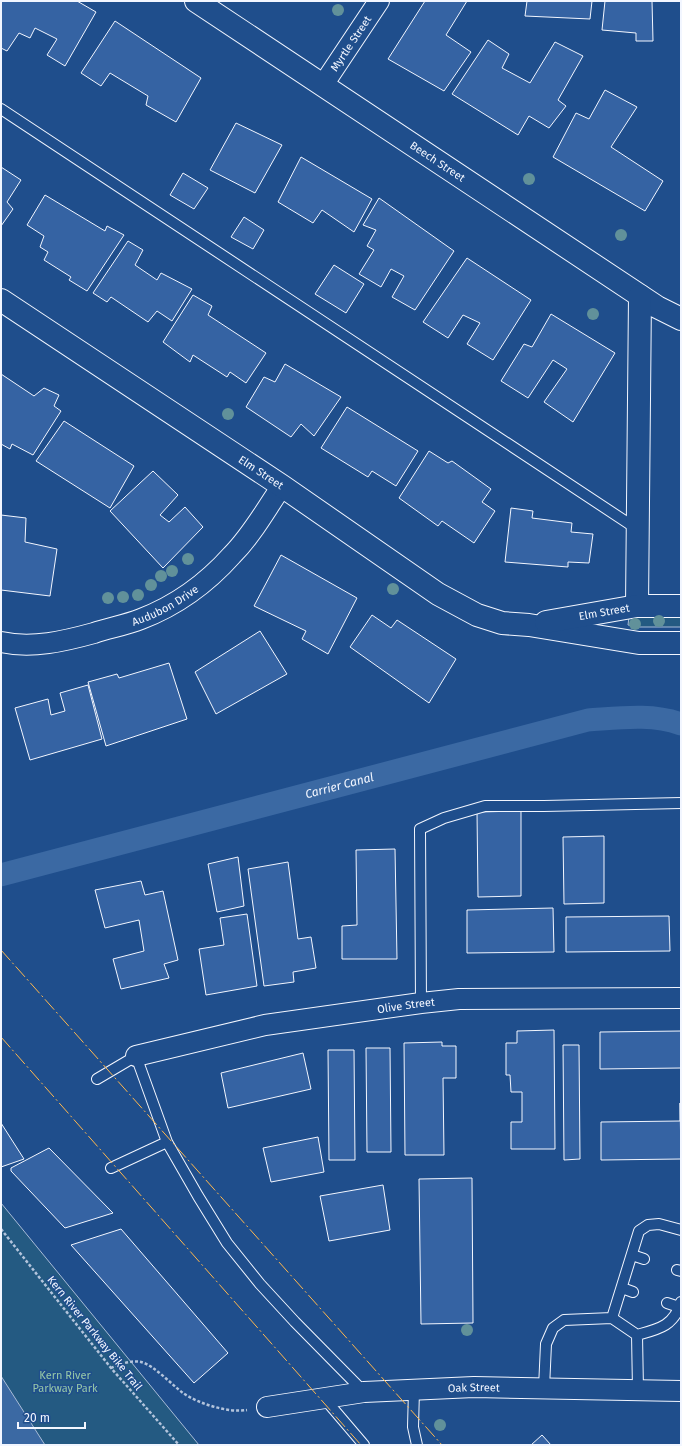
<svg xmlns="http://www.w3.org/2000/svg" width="682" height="1446" viewBox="0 0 682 1446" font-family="'Fira Sans',sans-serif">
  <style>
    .green { fill: #245a82; stroke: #a8bbd7 }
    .water { fill: #3b69a3; stroke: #a8bbd7 }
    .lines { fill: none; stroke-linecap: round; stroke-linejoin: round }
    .canal { stroke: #3b69a3; stroke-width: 23 }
    .building { fill: #3563a3; stroke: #f2f6ff }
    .service-casing { stroke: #f2f6ff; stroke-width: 12 }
    .minor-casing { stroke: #f2f6ff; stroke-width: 22 }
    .tertiary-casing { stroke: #f2f6ff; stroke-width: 24 }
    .path { stroke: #b3c4dc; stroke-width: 2.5; stroke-dasharray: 3 2; stroke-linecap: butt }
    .service { stroke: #1f4e8c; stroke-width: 10 }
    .minor { stroke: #1f4e8c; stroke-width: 20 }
    .tertiary { stroke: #1f4e8c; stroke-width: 22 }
    .power { stroke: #ffb74d; stroke-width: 1; stroke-dasharray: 14 3 2 3; stroke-linecap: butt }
    .tree { fill: #61919a }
    .labels { text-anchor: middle; stroke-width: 3; stroke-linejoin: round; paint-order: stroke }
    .street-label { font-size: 11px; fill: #f2f6ff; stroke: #1f4e8c }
    .park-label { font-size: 11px; fill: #97c8a6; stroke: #1f4e8c }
    .water-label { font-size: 12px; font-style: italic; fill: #f2f6ff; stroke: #1f4e8c }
  </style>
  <rect width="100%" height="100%" fill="#1f4e8c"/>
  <!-- green -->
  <path class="green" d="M681 616V627H640L628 625 629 617Z
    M1 1203 199 1445H1Z"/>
  <!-- water -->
  <path class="water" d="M1 1376 45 1445H1Z"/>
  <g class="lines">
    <!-- canal -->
    <path class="canal" id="s1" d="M1 875 588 720C618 718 652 713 681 724"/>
  </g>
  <!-- building -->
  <path class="building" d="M1 1H77L96 12 65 66 47 55 57 39 35 28 30 38 19 33 7 51 1 48Z
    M425 1H467L446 35 471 52 444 91 388 59Z
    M527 1H592L590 19 525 16Z
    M605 1H652L653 41H636V33L602 30Z
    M115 21 201 78 176 122 146 105 148 96 110 73 101 86 81 73Z
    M488 40 509 54 502 68 530 83 555 42 583 56 558 100 566 106 549 128 529 116 518 135 452 94Z
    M605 90 637 107 611 147 663 181 645 211 553 157 576 113 589 119Z
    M236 123 282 145 255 193 210 170Z
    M301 157 372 199 354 232 322 210 313 223 278 202Z
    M1 167 21 180 7 202 13 209 1 226Z
    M183 173 208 188 194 209 170 195Z
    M45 195 105 231 107 226 124 235 87 291 69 280 71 277 44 260 48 252 40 247 44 236 27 225Z
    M379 198 454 251 415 310 392 297 404 276 391 269 381 287 359 274 374 250 367 246 376 230 363 225Z
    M244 217 264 230 253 249 231 237Z
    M128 241 143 250 135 265 157 280 161 273 192 289 172 321 157 311 148 322 111 297 107 302 93 293Z
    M467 258 531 300 493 360 467 344 480 323 463 315 448 338 423 322Z
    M334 265 364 284 346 313 315 294Z
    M193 295 212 306 208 315 266 353 246 383 230 372 227 377 193 355 190 362 163 342Z
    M551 314 615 353 573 422 544 402 567 369 553 360 528 398 501 381 524 344 532 347Z
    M285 364 341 397 314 436 301 424 291 437 246 407 264 377 275 382Z
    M1 374 34 396 44 388 59 395 54 406 61 411 33 455 12 444 10 449 1 444Z
    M347 407 418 451 396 486 372 471 368 477 321 448Z
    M64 421 134 466 110 508 36 461Z
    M429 451 448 463 452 461 491 489 482 502 495 511 474 543 442 521 438 526 399 498Z
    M153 471 178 495 160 515 169 522 185 507 203 527 163 568 110 511Z
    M511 508 533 511 532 518 572 523 571 532 593 534 589 563 568 562V567L505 562Z
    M1 515 26 518 25 542 57 549 50 596 1 590Z
    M281 555 357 598 328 654 302 639 306 631 254 606Z
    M372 615 391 628 397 620 456 659 429 703 350 647Z
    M260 631 287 674 216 714 195 672Z
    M169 663 187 719 106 746 88 682 117 674 119 678Z
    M88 685 102 739 30 760 15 708 48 699 51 715 65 711 60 693Z
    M521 811V896L478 897 477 812Z
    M604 836V903L564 904 563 837Z
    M395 849 397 959H342V926L357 925 356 850Z
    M238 857 244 906 217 912 208 864Z
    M288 862 298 939 311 937 316 968 293 972 294 982 264 986 248 869Z
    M141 881 145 895 163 891 178 960 164 964 169 978 121 989 113 959 144 951 139 920 105 928 95 890Z
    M553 908 554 952 467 953V910Z
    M247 914 257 986 206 995 199 949 224 945 220 918Z
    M669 916 670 951 566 952V917Z
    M554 1030 555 1149H511V1122H522V1092H511L510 1075H506V1043H517V1031Z
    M681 1031V1068L600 1069V1032Z
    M442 1042V1046H456V1078H443L444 1155H405L404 1043Z
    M563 1045H579L580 1159 564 1160Z
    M366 1048H390L391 1152H367Z
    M328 1050H354L355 1160H329Z
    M303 1053 311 1089 228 1108 221 1073Z
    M680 1103 681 1159 601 1160V1122L680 1121Z
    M1 1123 24 1159 1 1167Z
    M318 1137 324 1172 271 1182 263 1148Z
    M49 1148 113 1213 65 1228 11 1171V1168Z
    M472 1178 473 1323 421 1324 419 1179Z
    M383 1185 390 1230 329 1241 320 1196Z
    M121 1229 228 1353 194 1383 71 1245Z
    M542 1435 551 1445H531Z"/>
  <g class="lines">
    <!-- service casing -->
    <g class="service-casing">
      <path id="service" d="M1 109 637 529
        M421 1003 420 829 444 818 485 806H544L681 803
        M97 1079 136 1056 167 1142 198 1196 227 1243 260 1284 295 1322 364 1392
        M111 1168 167 1142
        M681 1230 659 1224 648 1225 639 1231 612 1318 637 1335C659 1329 674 1326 681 1302
        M632 1255 644 1259
        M677 1270 681 1271
        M622 1288 633 1292
        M667 1303 679 1307
        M637 1335 638 1390
        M544 1388 546 1344 553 1328 564 1320 612 1318
        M414 1390 413 1427 417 1445
        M324 1398 364 1445"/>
    </g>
    <!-- minor casing -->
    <g class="minor-casing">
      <g id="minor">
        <path id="s2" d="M323 85 379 1"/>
        <path id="s3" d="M1 642C32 649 65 641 94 633 109 628 126 625 141 619 175 606 207 583 232 555 252 535 266 509 282 486"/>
        <path id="s4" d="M136 1056 265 1025 421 1003 459 999 681 998"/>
        <path id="s5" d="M267 1407 364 1392 474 1387 681 1391"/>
      </g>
    </g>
    <!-- tertiary casing -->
    <g class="tertiary-casing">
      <g id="tertiary">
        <path id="s6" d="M196 1 657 307 681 319"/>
        <path id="s7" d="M1 300 282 486 438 594 477 615 502 623 529 625 639 643H681"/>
        <path d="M637 606 640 296"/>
        <path id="s8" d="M546 622 637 606H681"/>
      </g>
    </g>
    <!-- path -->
    <path class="path" d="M1 1229 111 1368 179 1445
      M111 1368C120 1364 131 1360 141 1362 154 1365 172 1385 183 1393 199 1404 228 1413 247 1410"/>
    <!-- service -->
    <use href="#service" class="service"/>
    <!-- minor -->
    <use href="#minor" class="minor"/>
    <!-- tertiary -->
    <use href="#tertiary" class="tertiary"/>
    <!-- power -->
    <path class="power" d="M1 950 442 1445
      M1 1037 361 1445"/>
  </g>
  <!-- trees -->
  <g class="tree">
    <circle cx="338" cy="10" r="6"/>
    <circle cx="529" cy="179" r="6"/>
    <circle cx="621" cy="235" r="6"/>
    <circle cx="593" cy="314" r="6"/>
    <circle cx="228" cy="414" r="6"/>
    <circle cx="188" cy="559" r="6"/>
    <circle cx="172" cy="571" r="6"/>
    <circle cx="161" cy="576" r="6"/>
    <circle cx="151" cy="585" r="6"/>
    <circle cx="393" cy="589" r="6"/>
    <circle cx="138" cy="595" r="6"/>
    <circle cx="123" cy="597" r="6"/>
    <circle cx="108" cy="598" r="6"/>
    <circle cx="659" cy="621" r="6"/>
    <circle cx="635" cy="624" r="6"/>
    <circle cx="467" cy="1330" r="6"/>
    <circle cx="440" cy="1425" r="6"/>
  </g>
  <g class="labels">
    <!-- street labels -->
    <g class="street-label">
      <text dy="4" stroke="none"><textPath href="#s2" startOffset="50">Myrtle Street</textPath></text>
      <text dy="4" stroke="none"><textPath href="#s6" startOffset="290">Beech Street</textPath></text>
      <text dy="4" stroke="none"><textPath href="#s7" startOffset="312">Elm Street</textPath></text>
      <text dy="4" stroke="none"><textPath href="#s3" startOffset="171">Audubon Drive</textPath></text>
      <text dy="4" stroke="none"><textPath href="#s8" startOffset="59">Elm Street</textPath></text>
      <text dy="4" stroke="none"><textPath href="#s4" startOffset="275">Olive Street</textPath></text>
      <text transform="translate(95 1333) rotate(51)" y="4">Kern River Parkway Bike Trail</text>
      <text dy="4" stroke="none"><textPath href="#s5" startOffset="208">Oak Street</textPath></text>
    </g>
    <!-- park labels -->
    <g class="park-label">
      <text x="65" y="1379">Kern River<tspan x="65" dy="13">Parkway Park</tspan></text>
    </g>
    <!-- water labels -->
    <g class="water-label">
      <text dy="4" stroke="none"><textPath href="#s1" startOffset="350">Carrier Canal</textPath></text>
    </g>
  </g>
  <!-- border -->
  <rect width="682" height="1446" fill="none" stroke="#f2f6ff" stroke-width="4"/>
  <!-- scale -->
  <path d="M18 1422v6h67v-6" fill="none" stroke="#f2f6ff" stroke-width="2"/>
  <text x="24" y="1422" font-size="12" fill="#f2f6ff" stroke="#1f4e8c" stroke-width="3" paint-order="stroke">20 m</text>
</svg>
